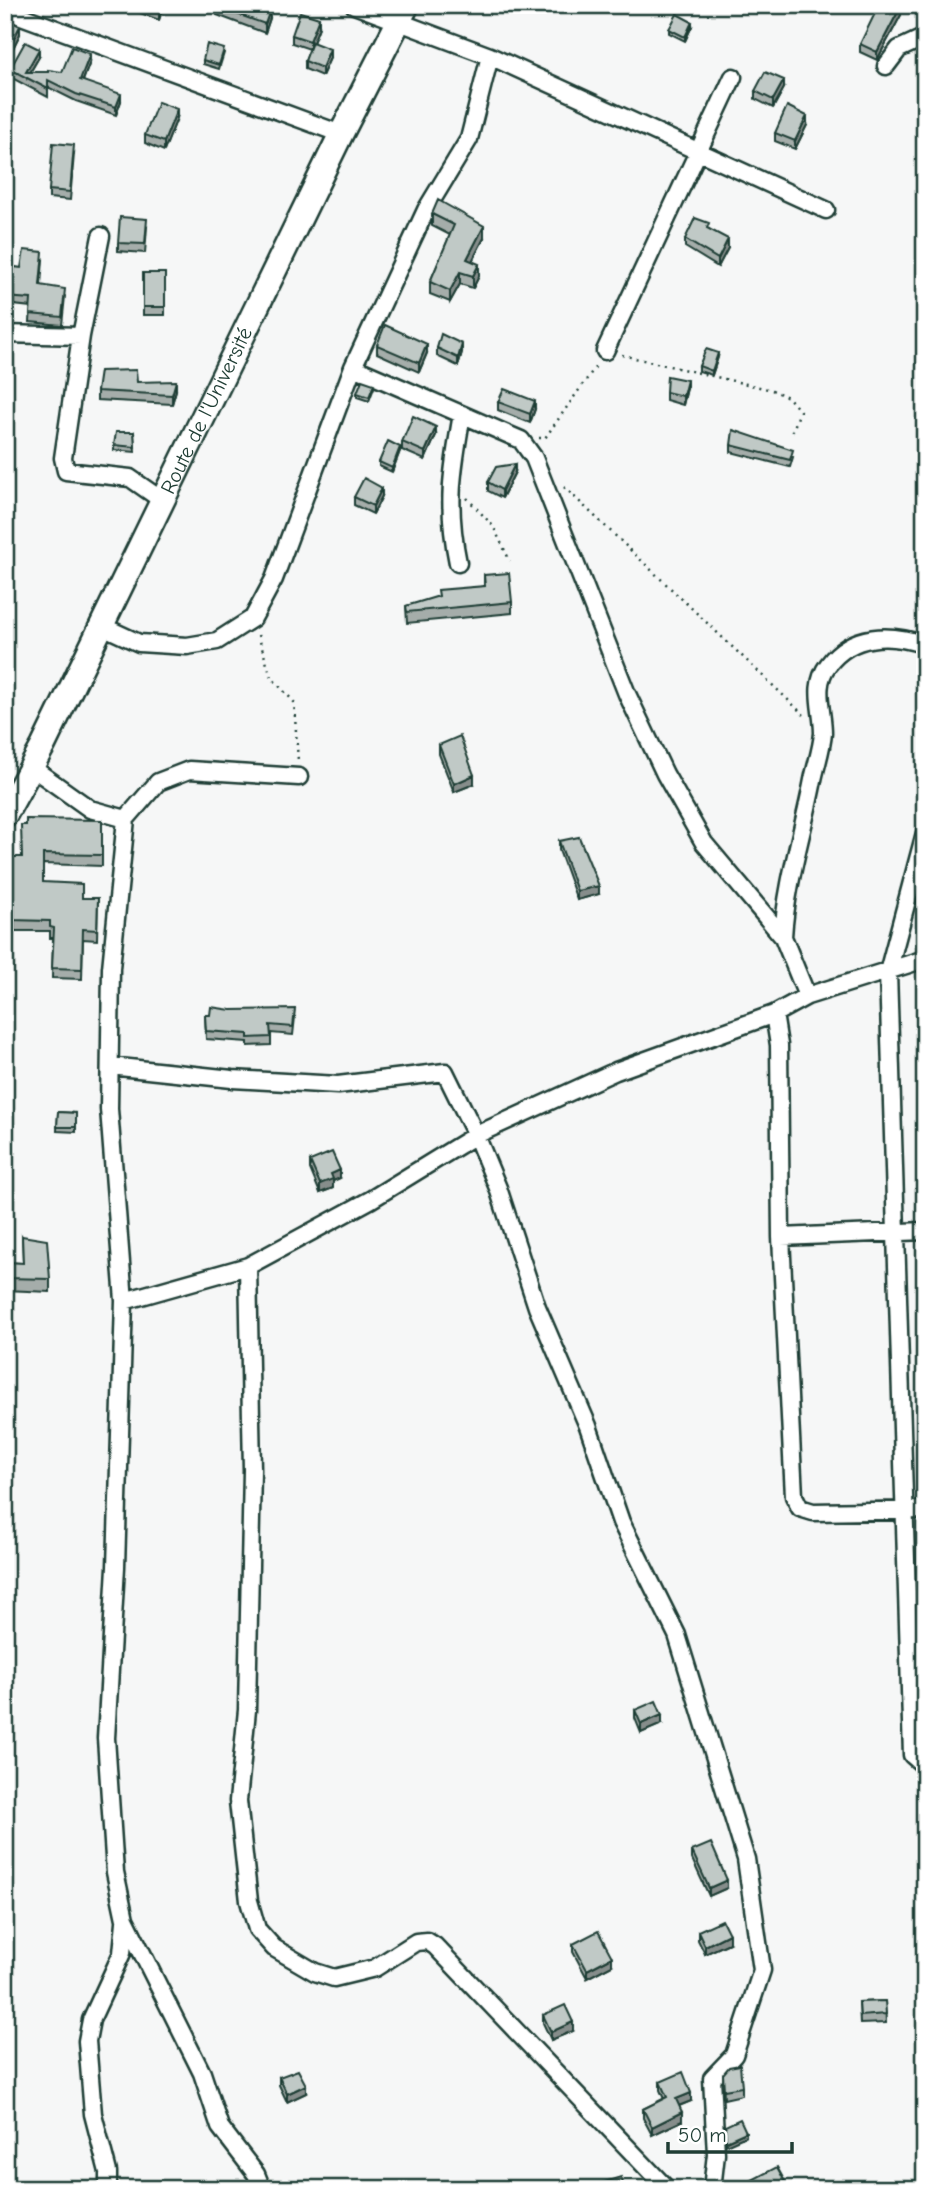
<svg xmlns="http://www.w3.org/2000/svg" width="930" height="2194" viewBox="0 0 930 2194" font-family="'Comic Neue',sans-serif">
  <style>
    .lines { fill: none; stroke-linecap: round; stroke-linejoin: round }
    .street-casing { stroke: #1f3d34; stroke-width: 21 }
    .secondary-casing { stroke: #1f3d34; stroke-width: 28 }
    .path { stroke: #1f3d34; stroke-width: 2.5; stroke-dasharray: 2 5; stroke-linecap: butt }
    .street { stroke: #fff; stroke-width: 16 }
    .secondary { stroke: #fff; stroke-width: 23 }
    .wall { fill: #a5adaa; stroke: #1f3d34; stroke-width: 2 }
    .shaded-wall { fill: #868d8b; stroke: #1f3d34; stroke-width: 2 }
    .building { fill: #c0c9c6; stroke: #1f3d34; stroke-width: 2 }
    .labels { text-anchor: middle; stroke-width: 5; stroke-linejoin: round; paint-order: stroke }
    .street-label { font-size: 21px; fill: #1f3d34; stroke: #fff }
  </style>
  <rect width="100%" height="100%" fill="#f6f7f7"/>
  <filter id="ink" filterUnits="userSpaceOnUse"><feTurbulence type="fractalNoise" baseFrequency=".0143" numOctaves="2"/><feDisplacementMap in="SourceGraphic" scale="14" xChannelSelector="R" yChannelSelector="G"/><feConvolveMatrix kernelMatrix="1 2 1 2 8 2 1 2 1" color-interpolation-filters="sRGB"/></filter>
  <g filter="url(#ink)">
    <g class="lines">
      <!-- street casing -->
      <g class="street-casing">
        <path id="street" d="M354 5 490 56 826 210
          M5 10 341 134
          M886 66 899 49 925 37
          M101 236 81 336 63 458 66 471 130 478 163 501
          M5 334 81 336
          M605 351 733 77
          M353 367 521 440 534 458 627 694 665 774 704 843 783 937 807 996
          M458 563C446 505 452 471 462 414
          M100 625 139 643 187 646 217 641 253 618 274 579 353 367 426 210 469 139 490 56
          M31 767 90 809 126 819
          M925 833 888 972 912 1755 920 1762H925
          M783 937C786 884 803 832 813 780 816 765 822 748 823 733 823 709 812 686 828 665 852 633 890 633 925 645
          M774 1014 779 1045 781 1237 794 1496 800 1508 813 1512 925 1510
          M110 1066 232 1079 338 1085 445 1072 476 1135 498 1188 537 1307 588 1426 621 1522 677 1635 746 1859 762 1970 734 2055 712 2078 716 2154 712 2189
          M781 1237 925 1231
          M248 1266 252 1470 247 1710 238 1801 249 1901 257 1929 274 1948 315 1972 334 1978 375 1968 416 1942 427 1941 435 1946 667 2189
          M124 1301 248 1266 370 1200 476 1135 616 1071 774 1014 807 996 925 959
          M108 2189V2172L93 2114 87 2041 91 2020 122 1953 125 1922
          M262 2189 256 2174 220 2127 202 2073 125 1919 115 1872 106 1738 116 1567 124 1301 109 1109 111 968 126 819 158 782 189 770 299 777"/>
      </g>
      <!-- secondary casing -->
      <g class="secondary-casing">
        <g id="secondary">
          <path id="s1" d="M5 815 43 746 341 134 407 5"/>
        </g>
      </g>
      <!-- path -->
      <path class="path" d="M622 355 772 390 788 397 800 411 792 433
        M539 438H545L596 366
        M564 487 805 716
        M467 498 493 526 510 561
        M258 635 271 677 294 702 298 761"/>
      <!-- street -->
      <use href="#street" class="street"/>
      <!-- secondary -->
      <use href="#secondary" class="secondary"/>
    </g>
    <!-- wall -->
    <path class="wall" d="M135 5H164L159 20 135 11Z
      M217 7 270 18 265 33 217 15Z
      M901 15 877 60 860 52V44Z
      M5 18 20 34 11 52 5 49Z
      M692 26 685 41 669 33V29Z
      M319 27 313 43 330 58 322 76 305 69V61L310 49 292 43V35Z
      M224 53 219 69 203 64V60Z
      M39 57 30 72H62L90 62 83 81 121 101 116 115 76 101 48 87V97L10 77V69Z
      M784 88 773 108 755 99V91Z
      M177 118 164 151 145 143V135Z
      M807 125 795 149 775 141V133Z
      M74 154 70 200 49 198V190Z
      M432 214 484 238 472 261 479 276 473 288 460 284 450 302 430 294V282L450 235 432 226Z
      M147 227 145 253 118 251V243Z
      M709 229 728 248 718 267 685 247V239Z
      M43 260 41 285 65 296 62 325 30 322 31 307 5 304V266L21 268Z
      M143 273H165V315H143Z
      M377 345 427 353 419 372 377 353Z
      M437 348 462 352 458 366 437 356Z
      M718 357 712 375 699 371V366Z
      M137 382 176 390 172 404 97 400V391Z
      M374 388 369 401 357 397V393Z
      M687 388 683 405 666 400V392Z
      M498 402 535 409 530 423 498 410Z
      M134 432 135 452 114 450V445Z
      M436 435 425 460 402 450V442Z
      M731 445 793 457 790 467 731 452Z
      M400 451 392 472 379 466V462Z
      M515 472 502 498 488 491V482Z
      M382 496 373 514 354 505V497Z
      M484 575 512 602V613L407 623 406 606 484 586Z
      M439 745 474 784 454 792 439 754Z
      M102 820V866L43 864V882L82 898H98L97 940 83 939 82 979 52 978 53 938H50V931H11L9 857H22Z
      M559 841 599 894 577 900 559 850Z
      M231 1010 295 1017 293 1035 271 1033V1045L248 1046V1042L206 1039 205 1015H210Z
      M58 1112 76 1113V1132L57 1131Z
      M310 1161 340 1178 333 1181V1188L320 1193 310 1169Z
      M22 1236 50 1279V1292L5 1290V1262L23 1263Z
      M635 1710 662 1724 641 1733 635 1718Z
      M692 1851 727 1888 709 1896 692 1859Z
      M698 1931 729 1943 705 1954 698 1940Z
      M573 1944 612 1965 587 1978 573 1952Z
      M885 2001 886 2023 860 2024 859 2002Z
      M543 2015 573 2031 551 2040 543 2023Z
      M723 2074 742 2087V2095L724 2099Z
      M279 2077 306 2093 287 2102 279 2085Z
      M660 2082 691 2101 679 2106 682 2121 652 2135 643 2118V2109L664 2099 660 2090Z"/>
    <!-- shaded-wall -->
    <path class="shaded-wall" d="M161 5H164L159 20V12Z
      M901 6V15L877 60V52Z
      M270 10V18L265 33V24Z
      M319 18V27L310 50V41Z
      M692 22V26L685 41V37Z
      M20 26V34L11 52V44Z
      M39 49V57L27 78 26 72Z
      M330 49V58L322 76V68Z
      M90 54V62L80 88V80Z
      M784 80V88L773 108V100Z
      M121 94V101L116 115V107Z
      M177 109V118L164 151V142Z
      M807 116V125L795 149V141Z
      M484 226V238L467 271V259Z
      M728 239V248L718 267V259Z
      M479 264V276L473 288V276Z
      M460 272V284L450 302V291Z
      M427 344V353L419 372V363Z
      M462 344V352L458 366V358Z
      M718 353V357L712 375V371Z
      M687 380V388L683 405V396Z
      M176 381V390L172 404V395Z
      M535 401V409L530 423V414Z
      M436 427V435L425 460V452Z
      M400 447V451L392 472V468Z
      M515 464V472L502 498V490Z
      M382 488V496L373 514V506Z
      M474 775V784L454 792V784Z
      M599 886V894L577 900V891Z
      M340 1170V1178L333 1181V1188L320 1193V1184L331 1174Z
      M662 1715V1724L641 1733V1724Z
      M727 1880V1888L709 1896V1888Z
      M729 1934V1943L705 1954V1946Z
      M612 1957V1965L587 1978V1970Z
      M573 2022V2031L551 2040V2032Z
      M306 2085V2093L287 2102V2094Z
      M691 2093V2101L676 2107V2099Z
      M682 2112V2121L652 2135V2127Z
      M746 2132V2136L726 2145V2141Z"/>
    <!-- building -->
    <path class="building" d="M141 5H161L159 12Z
      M218 5H257L270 10 265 24 217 7Z
      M879 5H898L901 6 877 52 860 44Z
      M300 12 319 18 310 41 292 35Z
      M677 14 692 22 685 37 669 29Z
      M5 18 20 26 11 44 5 41Z
      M25 42 39 49 26 72H48V70L62 72 72 47 90 54 80 80 121 94 116 107 76 94 48 80V89L10 69Z
      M312 42 330 49 322 68 305 61Z
      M207 44 224 49 219 65 203 60Z
      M765 72 784 80 773 100 755 91Z
      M158 102 177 109 164 142 145 135Z
      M787 106 807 116 795 141 775 133Z
      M53 143 74 145 70 192 49 190Z
      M438 200 484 226 467 259 479 264 473 276 460 272 450 291 430 282 454 225 432 214Z
      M120 217 147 219 145 244 118 243Z
      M695 218 709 223 707 228 728 239 718 259 685 239Z
      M24 250 43 252 40 285 65 289 62 317 30 314 31 299 5 297V266L21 268Z
      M143 273H165V307H143Z
      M385 325 427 344 419 363 377 345Z
      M441 334 462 344 458 358 437 348Z
      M706 349 718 353 712 371 699 366Z
      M136 370 137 382 176 381 172 395 97 391 100 371Z
      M667 376 687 380 683 396 666 392Z
      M362 380 374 384 369 397 357 393Z
      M504 389 535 401 530 414 498 402Z
      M413 416 436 427 425 452 402 442Z
      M733 430 793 450 790 460 731 445Z
      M116 432H134L135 447 114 445Z
      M388 441 400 447 392 468 379 462Z
      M515 464 502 490 488 482 496 467Z
      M364 478 382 488 373 506 354 497Z
      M509 573 512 602 407 612 406 606 439 596 438 590 485 586 484 575Z
      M460 736 474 775 454 784 439 745Z
      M26 819 102 820V855L43 854V882L82 884V898H98L97 930 83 929 82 969 52 968 54 928 50 927V921L11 920 9 857H22L21 825H26Z
      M579 837 599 886 577 891 559 841Z
      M211 1007 231 1010 295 1009 293 1027 270 1025 271 1037 248 1038V1034L206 1031 205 1015H210Z
      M58 1112 76 1113V1127H57Z
      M332 1152 340 1170 331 1174 333 1179 320 1184 310 1161Z
      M22 1236 47 1240 50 1279 5 1278V1262L23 1263Z
      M656 1701 662 1715 641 1724 635 1710Z
      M711 1843 727 1880 709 1888 692 1851Z
      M722 1920 729 1934 705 1946 698 1931Z
      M598 1931 612 1957 587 1970 573 1944Z
      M885 2001 886 2014 860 2016 859 2002Z
      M565 2005 573 2022 551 2032 543 2015Z
      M740 2065 742 2087 724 2090 723 2074 729 2067Z
      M298 2070 306 2085 287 2094 279 2077Z
      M683 2072 691 2093 676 2099 682 2112 652 2127 643 2109 667 2097 660 2082Z
      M740 2119 746 2132 726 2141 725 2126Z
      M777 2167 789 2189H740L739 2187Z
      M621 2177 625 2189H599L598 2184Z"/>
  </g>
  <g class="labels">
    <!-- street labels -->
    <g class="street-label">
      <text dy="7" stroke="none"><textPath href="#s1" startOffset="452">Route de l'Université</textPath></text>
    </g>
  </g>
  <!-- margin -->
  <rect width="930" height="2194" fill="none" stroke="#fff" stroke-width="28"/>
  <rect x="14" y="14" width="902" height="2166" fill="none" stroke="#1f3d34" stroke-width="2.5" filter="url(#ink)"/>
  <!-- scale -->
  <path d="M668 2142v10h124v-10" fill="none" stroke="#1f3d34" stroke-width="3.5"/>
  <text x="678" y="2142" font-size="21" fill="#1f3d34" stroke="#ffffff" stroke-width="5" paint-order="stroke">50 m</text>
</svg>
